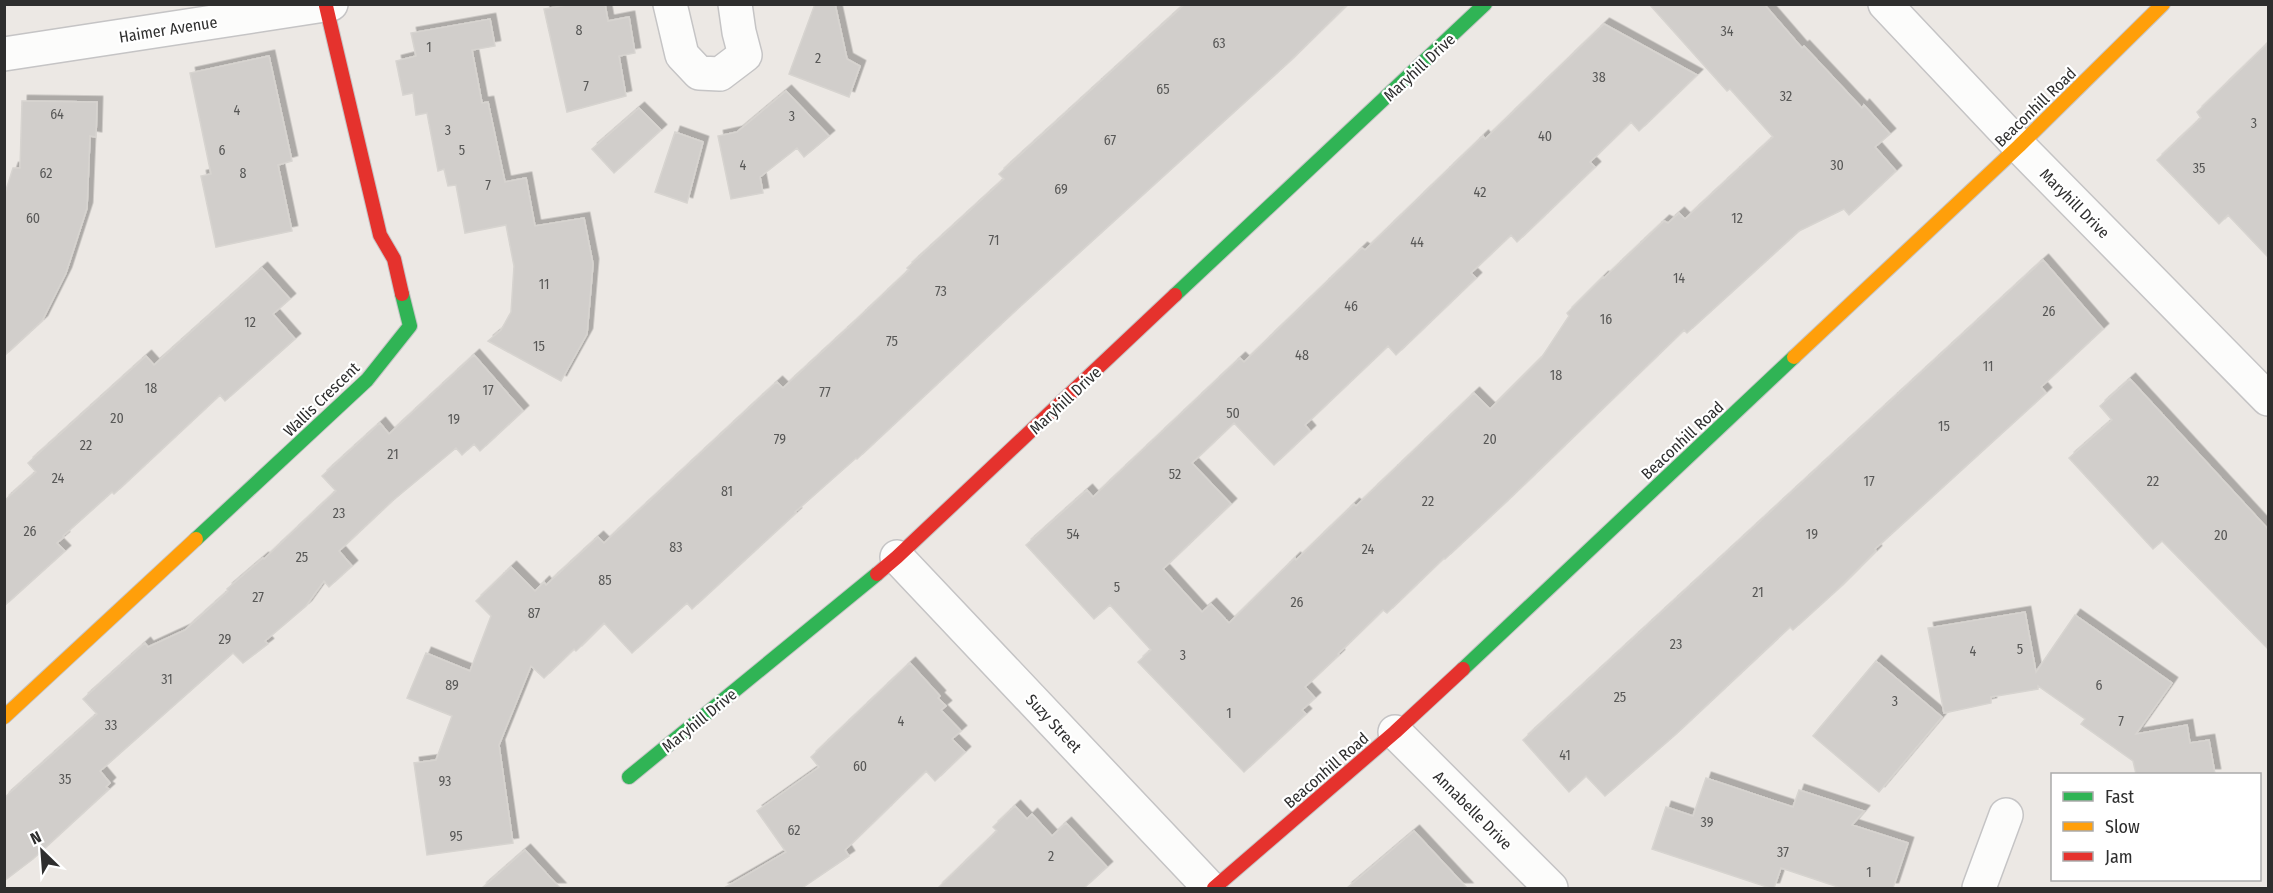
<svg xmlns="http://www.w3.org/2000/svg" width="2273" height="893" viewBox="0 0 2273 893" font-family="'Fira Sans Condensed',sans-serif">
  <style>
    .building { fill: #d1cecb; stroke: #d7d4d0; stroke-width: 1.5; filter: url(#shadow) }
    .lines { fill: none; stroke-linecap: round; stroke-linejoin: round }
    .street-casing { stroke: #c5c4c5; stroke-width: 36 }
    .fast-casing { stroke: #c5c4c5; stroke-width: 16 }
    .slow-casing { stroke: #c5c4c5; stroke-width: 16 }
    .jam-casing { stroke: #c5c4c5; stroke-width: 16 }
    .street { stroke: #fcfcfb; stroke-width: 33 }
    .fast { stroke: #30b455; stroke-width: 14 }
    .slow { stroke: #ff9f0a; stroke-width: 14 }
    .jam { stroke: #e5322d; stroke-width: 14 }
    .labels { text-anchor: middle; stroke-width: 4.5; stroke-linejoin: round; paint-order: stroke }
    .number-label { font-size: 14px; fill: #585857 }
    .street-label { font-size: 16px; fill: #2e2e2e; stroke: #fff }
  </style>
  <defs>
    <filter id="shadow"><feDropShadow dx="5.5" dy="-5.5" stdDeviation="0" flood-color="#0004"/></filter>
  </defs>
  <rect width="100%" height="100%" fill="#ece8e4"/>
  <!-- building -->
  <path class="building" d="M572 4H605L608 21 629 17 635 53 619 56 626 96 567 112 544 9Z
    M815 4H835L847 59 860 66 849 97 789 74Z
    M1185 4H1348L1289 62 1014 312 857 459 856 458 795 512 796 513 692 609 687 603 632 653 604 623 576 651 574 649 544 678 531 666 499 745 513 843 427 855 414 763 436 760 452 716 407 698 426 653 470 671 491 616 476 601 511 567 535 591 544 582 546 585 598 537 604 543 777 382 783 388 850 326 909 270 907 268 1004 179 999 174Z
    M1649 4H1764L1802 48 1804 46 1862 108 1864 105 1890 134 1875 147 1896 171 1849 215 1844 209 1799 231 1687 333 1684 330 1506 502 1445 559 1444 558 1387 613 1383 610 1338 654 1339 655 1305 687 1315 698 1302 710 1306 714 1244 772 1138 662 1151 650 1110 605 1094 619 1026 545 1087 490 1093 497 1240 358 1244 362 1362 248 1365 250 1483 136 1485 139 1604 24 1697 75 1639 131 1631 122 1590 162 1595 167 1517 242 1511 235 1471 273 1476 278 1396 355 1388 346 1305 425 1310 431 1274 465 1234 423 1192 463 1231 504 1163 569 1202 612 1211 604 1229 623 1295 558 1296 560 1354 504 1356 506 1474 393 1490 409 1542 357 1569 316 1567 313 1603 277 1604 278 1664 221 1668 223 1679 213 1685 219 1773 137 1730 89 1727 91Z
    M490 19 495 46 472 50 482 103 488 102 505 182 526 178 535 226 584 218 593 264 587 334 561 381 488 341 501 330 511 312 514 266 506 225 465 233 456 185 448 186 444 169 438 171 427 113 416 115 413 93 403 95 396 61 416 56 411 33Z
    M2268 43V257L2228 215 2219 224 2157 160 2201 118 2197 112Z
    M269 56 292 161 278 165 292 231 216 247 201 176 211 174 190 73Z
    M786 91 829 136 804 157 797 148 760 177 763 193 731 199 718 136 737 132Z
    M22 101 97 102 96 137 90 136 87 208 66 273 42 321 4 356V196L13 168H20Z
    M639 108 661 130 614 173 592 149Z
    M675 132 703 142 687 203 655 192Z
    M2043 260 2103 329 2041 387 2046 393 1875 549 1876 551 1837 590 1793 630 1790 627 1675 735 1605 796 1586 776 1569 792 1523 740Z
    M262 268 290 299 273 314 295 339 225 401 220 395 114 494 112 492 63 536 64 537 57 543 65 551 4 606V501L36 472 28 463 146 356 154 365Z
    M474 355 523 411 480 451 474 444 462 455 456 448 391 502 339 551 352 566 329 587 324 581 306 606 265 641 268 644 243 663 233 653 100 771 110 783 106 787 109 789 33 859 4 881V798L97 714 83 699 145 643 148 647 185 630 228 591 227 589 263 558 264 559 336 491 322 476 380 423 389 434Z
    M2130 379 2268 529V649L2162 541 2153 549 2069 458 2112 420 2100 406Z
    M2025 612 2036 672 2075 615 2172 683 2136 734 2187 725 2190 743 2209 740 2215 774H2136L2133 761 2081 724 2085 719 2038 686V689L1991 697V703L1944 713 1928 628Z
    M1876 661 1942 717 1879 792 1813 736Z
    M910 663 940 696 938 698 946 706 941 710 961 731 952 739 965 752 935 781 926 771 845 850 849 856 802 888H724L786 852 757 811 819 767 811 757Z
    M1706 778 1793 807 1799 790 1864 811 1852 825 1908 843 1893 888H1841L1781 868 1774 888H1770L1652 849 1666 807 1693 816Z
    M1015 806 1027 819 1032 814 1052 836 1066 823 1107 867 1084 888H938L997 831 993 827Z
    M1414 831 1467 888H1347Z
    M525 850 560 888H482Z"/>
  <g class="lines">
    <!-- street casing -->
    <g class="street-casing">
      <path id="street" d="M670 4 682 55 699 73 720 74 745 55 739 32 735 4
        M1885 4 2019 146 2268 399
        M4 54 331 4
        M897 557 1210 888
        M1395 732 1551 888
        M1979 888 2006 815"/>
    </g>
    <!-- fast casing -->
    <g class="fast-casing">
      <path id="fast" d="M1175 295 1485 4
        M196 539 367 380 410 326 402 294
        M1463 669 1794 357
        M629 777 877 574"/>
    </g>
    <!-- slow casing -->
    <g class="slow-casing">
      <path id="slow" d="M1794 357 2019 146 2163 4
        M4 717 196 539"/>
    </g>
    <!-- jam casing -->
    <g class="jam-casing">
      <path id="jam" d="M326 6 380 235 394 259 402 294
        M877 574 897 557 1175 295
        M1214 888 1395 732 1463 669"/>
    </g>
    <!-- street -->
    <use href="#street" class="street"/>
    <!-- fast -->
    <use href="#fast" class="fast"/>
    <!-- slow -->
    <use href="#slow" class="slow"/>
    <!-- jam -->
    <use href="#jam" class="jam"/>
  </g>
  <g class="labels">
    <!-- number labels -->
    <g class="number-label">
      <text x="579" y="35">8</text>
      <text x="1727" y="36">34</text>
      <text x="1219" y="48">63</text>
      <text x="429" y="52">1</text>
      <text x="818" y="63">2</text>
      <text x="1599" y="82">38</text>
      <text x="586" y="91">7</text>
      <text x="1163" y="94">65</text>
      <text x="1786" y="101">32</text>
      <text x="237" y="115">4</text>
      <text x="57" y="119">64</text>
      <text x="792" y="121">3</text>
      <text x="2254" y="128">3</text>
      <text x="448" y="135">3</text>
      <text x="1545" y="141">40</text>
      <text x="1110" y="145">67</text>
      <text x="222" y="155">6</text>
      <text x="462" y="155">5</text>
      <text x="743" y="170">4</text>
      <text x="1837" y="170">30</text>
      <text x="2199" y="173">35</text>
      <text x="46" y="178">62</text>
      <text x="243" y="178">8</text>
      <text x="488" y="190">7</text>
      <text x="1061" y="194">69</text>
      <text x="1480" y="197">42</text>
      <text x="33" y="223">60</text>
      <text x="1737" y="223">12</text>
      <text x="994" y="245">71</text>
      <text x="1417" y="247">44</text>
      <text x="1679" y="283">14</text>
      <text x="544" y="289">11</text>
      <text x="941" y="296">73</text>
      <text x="1351" y="311">46</text>
      <text x="2049" y="316">26</text>
      <text x="1606" y="324">16</text>
      <text x="250" y="327">12</text>
      <text x="892" y="346">75</text>
      <text x="539" y="351">15</text>
      <text x="1302" y="360">48</text>
      <text x="1988" y="371">11</text>
      <text x="1556" y="380">18</text>
      <text x="151" y="393">18</text>
      <text x="488" y="395">17</text>
      <text x="825" y="397">77</text>
      <text x="1233" y="418">50</text>
      <text x="117" y="423">20</text>
      <text x="454" y="424">19</text>
      <text x="1944" y="431">15</text>
      <text x="780" y="444">79</text>
      <text x="1490" y="444">20</text>
      <text x="86" y="450">22</text>
      <text x="393" y="459">21</text>
      <text x="1175" y="479">52</text>
      <text x="58" y="483">24</text>
      <text x="1869" y="486">17</text>
      <text x="2153" y="486">22</text>
      <text x="727" y="496">81</text>
      <text x="1428" y="506">22</text>
      <text x="339" y="518">23</text>
      <text x="30" y="536">26</text>
      <text x="1073" y="539">54</text>
      <text x="1812" y="539">19</text>
      <text x="2221" y="540">20</text>
      <text x="676" y="552">83</text>
      <text x="1368" y="554">24</text>
      <text x="302" y="562">25</text>
      <text x="605" y="585">85</text>
      <text x="1117" y="592">5</text>
      <text x="1758" y="597">21</text>
      <text x="258" y="602">27</text>
      <text x="1297" y="607">26</text>
      <text x="534" y="618">87</text>
      <text x="225" y="644">29</text>
      <text x="1676" y="649">23</text>
      <text x="2020" y="654">5</text>
      <text x="1973" y="656">4</text>
      <text x="1183" y="660">3</text>
      <text x="167" y="684">31</text>
      <text x="452" y="690">89</text>
      <text x="2099" y="690">6</text>
      <text x="1620" y="702">25</text>
      <text x="1895" y="706">3</text>
      <text x="1229" y="718">1</text>
      <text x="901" y="726">4</text>
      <text x="2121" y="726">7</text>
      <text x="111" y="730">33</text>
      <text x="1565" y="760">41</text>
      <text x="860" y="771">60</text>
      <text x="65" y="784">35</text>
      <text x="445" y="786">93</text>
      <text x="1707" y="827">39</text>
      <text x="794" y="835">62</text>
      <text x="456" y="841">95</text>
      <text x="1783" y="857">37</text>
      <text x="1051" y="861">2</text>
      <text x="1869" y="877">1</text>
    </g>
    <!-- street labels -->
    <g class="street-label">
      <text transform="translate(168 29) rotate(-9)" y="6">Haimer Avenue</text>
      <text transform="translate(1419 67) rotate(-43)" y="6">Maryhill Drive</text>
      <text transform="translate(2035 107) rotate(-44)" y="6">Beaconhill Road</text>
      <text transform="translate(2075 203) rotate(45)" y="6">Maryhill Drive</text>
      <text transform="translate(321 399) rotate(-44)" y="6">Wallis Crescent</text>
      <text transform="translate(1065 400) rotate(-43)" y="6">Maryhill Drive</text>
      <text transform="translate(1682 440) rotate(-43)" y="6">Beaconhill Road</text>
      <text transform="translate(699 720) rotate(-39)" y="6">Maryhill Drive</text>
      <text transform="translate(1054 723) rotate(47)" y="6">Suzy Street</text>
      <text transform="translate(1326 770) rotate(-41)" y="6">Beaconhill Road</text>
      <text transform="translate(1473 810) rotate(45)" y="6">Annabelle Drive</text>
    </g>
  </g>
  <!-- border -->
  <rect width="2273" height="893" fill="none" stroke="#2e2e2e" stroke-width="12"/>
  <!-- legend -->
  <rect x="2051" y="773" width="210" height="108" fill="#ffffff" stroke="#ababab" stroke-width="1.5"/>
  <rect x="2063" y="792" width="30" height="9" fill="#30b455" stroke="#ababab" stroke-width="1.5"/>
  <text x="2105" y="803" font-size="18" fill="#2e2e2e">Fast</text>
  <rect x="2063" y="822" width="30" height="9" fill="#ff9f0a" stroke="#ababab" stroke-width="1.5"/>
  <text x="2105" y="833" font-size="18" fill="#2e2e2e">Slow</text>
  <rect x="2063" y="852" width="30" height="9" fill="#e5322d" stroke="#ababab" stroke-width="1.5"/>
  <text x="2105" y="863" font-size="18" fill="#2e2e2e">Jam</text>
  <!-- north arrow -->
  <g transform="translate(42 851) rotate(335)" stroke="#ffffff" stroke-width="4.5" paint-order="stroke">
  <path d="M0-4.5L10 22L0 15L-10 22Z" fill="#2e2e2e"/>
  <text y="-9" font-size="16" font-weight="bold" text-anchor="middle" fill="#2e2e2e">N</text>
  </g>
</svg>
